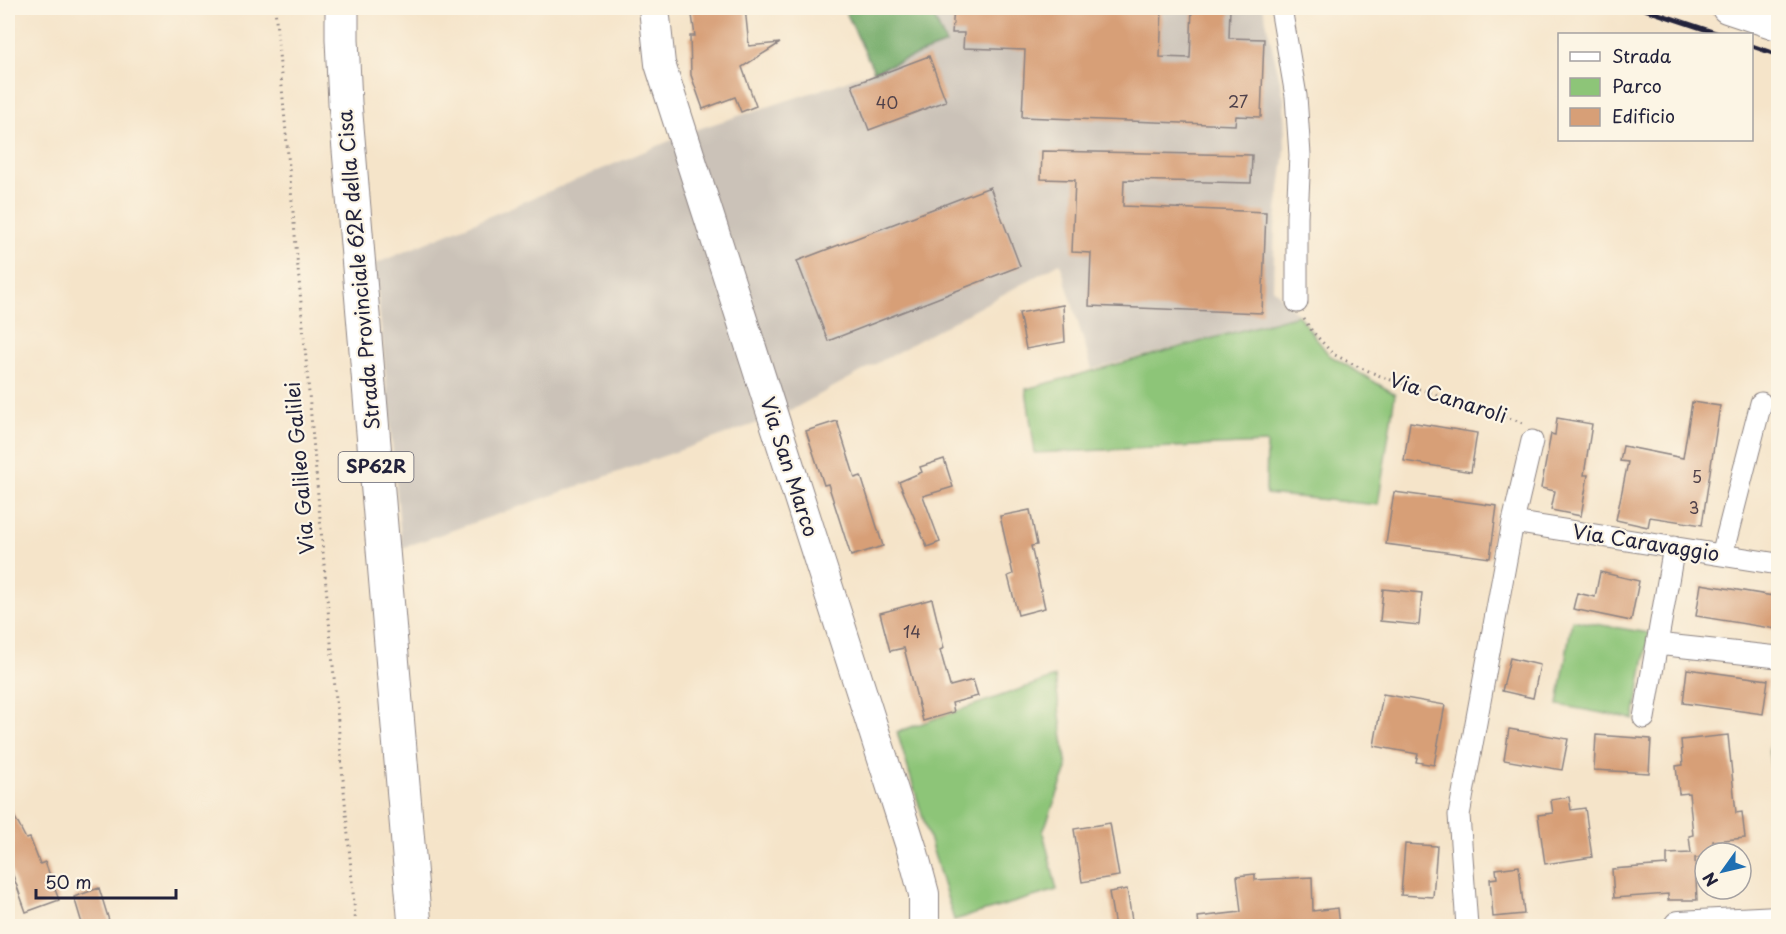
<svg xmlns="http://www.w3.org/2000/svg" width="1786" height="934" viewBox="0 0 1786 934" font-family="'Playpen Sans',sans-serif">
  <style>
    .industrial { fill: #cbc2b8 }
    .green { fill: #8dc578; stroke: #58745a; stroke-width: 1.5 }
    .forest { fill: #72aa68; stroke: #4a6652; stroke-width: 1.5 }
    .building { fill: #d79f77 }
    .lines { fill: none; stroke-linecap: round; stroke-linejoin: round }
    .street-casing { stroke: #8c8382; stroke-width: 23 }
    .secondary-casing { stroke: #8c8382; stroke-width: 32 }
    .highway-casing { stroke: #8c8382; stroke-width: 35 }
    .path { stroke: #8c8382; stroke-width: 3; stroke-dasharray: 1.5 4.5; stroke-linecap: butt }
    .street { stroke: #fff; stroke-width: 21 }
    .secondary { stroke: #fff; stroke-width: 30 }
    .highway { stroke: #fff; stroke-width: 33 }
    .rail { stroke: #22223b; stroke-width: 4.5 }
    .labels { text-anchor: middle; stroke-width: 4.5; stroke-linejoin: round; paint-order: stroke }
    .number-label { font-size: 16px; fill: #4f414a }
    .shield { fill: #fcf5e5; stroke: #63616e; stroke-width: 1.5 }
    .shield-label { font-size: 18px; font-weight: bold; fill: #22223b }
    .street-label { font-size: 20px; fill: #22223b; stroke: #fcf5e5 }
  </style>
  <rect width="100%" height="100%" fill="#fcf5e5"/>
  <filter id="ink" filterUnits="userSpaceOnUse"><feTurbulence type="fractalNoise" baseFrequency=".0167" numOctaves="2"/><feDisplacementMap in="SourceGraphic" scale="12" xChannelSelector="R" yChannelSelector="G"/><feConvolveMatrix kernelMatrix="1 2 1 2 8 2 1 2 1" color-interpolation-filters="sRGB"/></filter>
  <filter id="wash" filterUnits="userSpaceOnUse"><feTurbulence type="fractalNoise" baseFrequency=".008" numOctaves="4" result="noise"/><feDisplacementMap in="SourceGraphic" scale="24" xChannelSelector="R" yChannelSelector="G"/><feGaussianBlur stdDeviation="1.35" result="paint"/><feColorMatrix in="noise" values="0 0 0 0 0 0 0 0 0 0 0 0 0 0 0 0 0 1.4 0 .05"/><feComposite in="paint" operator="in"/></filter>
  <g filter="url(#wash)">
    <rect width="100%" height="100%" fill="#f5e4c9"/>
    <!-- industrial -->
    <path class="industrial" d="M930 8H1263L1284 98 1285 151 1275 227 1273 288 1298 315 1092 369 1060 263 786 413 402 548 375 264 698 129 832 86 946 44Z"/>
    <!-- green -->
    <path class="green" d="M1298 315 1329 355 1395 394 1378 505 1266 494 1267 443 1035 453 1026 389Z
      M1572 620 1649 633 1634 719 1558 705Z
      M1055 677 1067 769 1043 832 1057 890 954 920 897 732Z
      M1778 693V753L1769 752Z"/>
    <!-- forest -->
    <path class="forest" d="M844 8H930L946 44 874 71Z
      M1769 752 1778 753V816Z"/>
    <g id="blocks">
      <!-- building -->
      <path class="building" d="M691 8H745L749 46 780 43 742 67 756 106 741 112 735 97 703 109 691 75 690 36H695Z
        M954 8H1162L1160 57 1190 58 1192 8H1230L1229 38 1264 39 1261 117 1236 116 1235 125 1022 117 1025 50 963 48 964 33H952Z
        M929 56 946 101 869 130 852 85Z
        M1042 151 1252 155 1251 183 1124 180 1123 206 1266 212 1262 313 1089 306 1091 253 1072 252 1075 180 1041 179Z
        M990 187 1020 266 828 341 797 261Z
        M1063 305 1065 342 1026 349 1019 313Z
        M1692 402 1720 406 1702 525 1650 517 1648 527 1616 520 1628 462 1620 461 1623 446 1683 458Z
        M1557 418 1592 424 1584 475H1588L1581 516 1551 510 1555 491 1541 488 1551 434 1555 435Z
        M837 421 855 478 861 476 883 546 851 556 828 484 824 485 806 431Z
        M1410 422 1477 433 1471 472 1404 461Z
        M944 459 953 487 923 496 940 542 927 547 899 482 922 472 920 467Z
        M1394 492 1497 506 1490 558 1386 544Z
        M1030 510 1037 545 1031 546 1045 608 1018 615 1008 576 1013 574 1000 516Z
        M1600 572 1639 581 1631 621 1573 609 1577 593 1595 597Z
        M1701 584 1779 597V615L1776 629 1696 616Z
        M1383 589 1422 593 1419 625 1380 621Z
        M932 599 944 648 940 650 950 686 973 680 978 696 952 703 954 712 923 721 904 648 890 651 880 613Z
        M1510 658 1540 665 1533 698 1502 691Z
        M1687 669 1768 680 1763 714 1683 703Z
        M1383 694 1445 705 1434 765 1416 762 1418 754 1374 746Z
        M1509 729 1568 739 1562 770 1504 760Z
        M1596 735 1651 739 1649 773 1594 770Z
        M1728 735 1736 813 1742 812 1745 838 1713 841 1714 853H1705V857L1695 858 1697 900H1668V894L1614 898 1612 869 1667 865V854L1691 853 1689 836 1693 835 1689 793 1679 794 1676 766 1683 765 1681 740Z
        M1569 797 1571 810 1585 808 1592 857 1545 864 1538 815 1553 813 1551 800Z
        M8 804 26 839 30 838 40 864 45 862 59 900 26 912 8 861Z
        M1110 823 1119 876 1082 882 1074 829Z
        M1405 844 1437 846 1433 897 1401 895Z
        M1519 866 1524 914 1493 917 1490 879 1497 878 1496 869Z
        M1255 874V880L1312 877 1313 911 1338 908 1340 927H1199L1198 917 1241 912 1237 876Z
        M99 888 111 927H83L74 897Z
        M1127 889 1133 927H1115L1109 892Z"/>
    </g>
  </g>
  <g filter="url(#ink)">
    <use href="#blocks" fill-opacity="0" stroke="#8c8382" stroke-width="1.5"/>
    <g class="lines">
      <!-- street casing -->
      <g class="street-casing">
        <path id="street" d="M1281 8 1296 96 1300 155 1297 217V302
          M1513 522 1778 564
          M1722 555 1761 403
          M1657 644 1778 657
          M1644 718 1674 547
          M1467 926 1459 815 1513 522 1532 441"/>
      </g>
      <!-- secondary casing -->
      <g class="secondary-casing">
        <path id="secondary" d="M654 8 660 64 913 853 924 894V926
          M1727 8 1778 25
          M1679 926 1778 921"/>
      </g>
      <!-- highway casing -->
      <g class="highway-casing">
        <path id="highway" d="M342 8V39L345 103 415 926"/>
      </g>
      <!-- path -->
      <path class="path" d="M275 8 356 926
        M1304 319 1312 331 1333 354 1359 367 1385 378 1521 422 1523 424"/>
      <!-- street -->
      <use href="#street" class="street"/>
      <!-- secondary -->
      <use href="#secondary" class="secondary"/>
      <!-- highway -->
      <use href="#highway" class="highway"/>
      <!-- rail -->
      <path class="rail" d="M1641 8 1719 34
        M1752 46 1778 55"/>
    </g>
  </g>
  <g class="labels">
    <!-- number labels -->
    <g class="number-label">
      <text x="1238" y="108">27</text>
      <text x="887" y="109">40</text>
      <text x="1697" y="483">5</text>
      <text x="1694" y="514">3</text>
      <text x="912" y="638">14</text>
    </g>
    <!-- shield labels -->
    <rect class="shield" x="338.5" y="452" width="75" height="30" rx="4.5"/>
    <g class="shield-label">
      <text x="376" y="473">SP62R</text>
    </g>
    <!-- street labels -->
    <g class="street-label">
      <text transform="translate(359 270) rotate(-95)" y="7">Strada Provinciale 62R della Cisa</text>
      <text transform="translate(1448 398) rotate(18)" y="7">Via Canaroli</text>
      <text transform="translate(789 467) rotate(72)" y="7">Via San Marco</text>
      <text transform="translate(300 468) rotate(-95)" y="7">Via Galileo Galilei</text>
      <text transform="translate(1646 543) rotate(9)" y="7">Via Caravaggio</text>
    </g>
  </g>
  <!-- margin -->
  <rect width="1786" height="934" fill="none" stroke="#fcf5e5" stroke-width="30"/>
  <!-- legend -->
  <rect x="1558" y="33" width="195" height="108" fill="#fcf5e5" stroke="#a5a1a1" stroke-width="1.5"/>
  <rect x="1570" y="52" width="30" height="9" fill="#ffffff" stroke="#a5a1a1" stroke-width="1.5"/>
  <text x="1612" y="63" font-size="18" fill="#22223b">Strada</text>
  <rect x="1570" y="78" width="30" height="18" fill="#8dc578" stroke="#a5a1a1" stroke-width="1.5"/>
  <text x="1612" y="93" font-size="18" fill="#22223b">Parco</text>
  <rect x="1570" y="108" width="30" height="18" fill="#d79f77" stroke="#a5a1a1" stroke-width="1.5"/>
  <text x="1612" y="123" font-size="18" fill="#22223b">Edificio</text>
  <!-- north arrow -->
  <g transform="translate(1723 871) rotate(236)"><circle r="28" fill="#fcf5e5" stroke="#a5a1a1" stroke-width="1.5"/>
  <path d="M0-4.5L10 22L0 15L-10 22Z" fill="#1f6fb2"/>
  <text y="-9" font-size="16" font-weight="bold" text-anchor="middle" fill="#22223b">N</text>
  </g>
  <!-- scale -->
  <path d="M36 889v9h140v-9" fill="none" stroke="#22223b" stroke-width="3"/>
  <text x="45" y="889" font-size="18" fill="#22223b" stroke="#fcf5e5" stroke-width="4.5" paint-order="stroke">50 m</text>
</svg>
